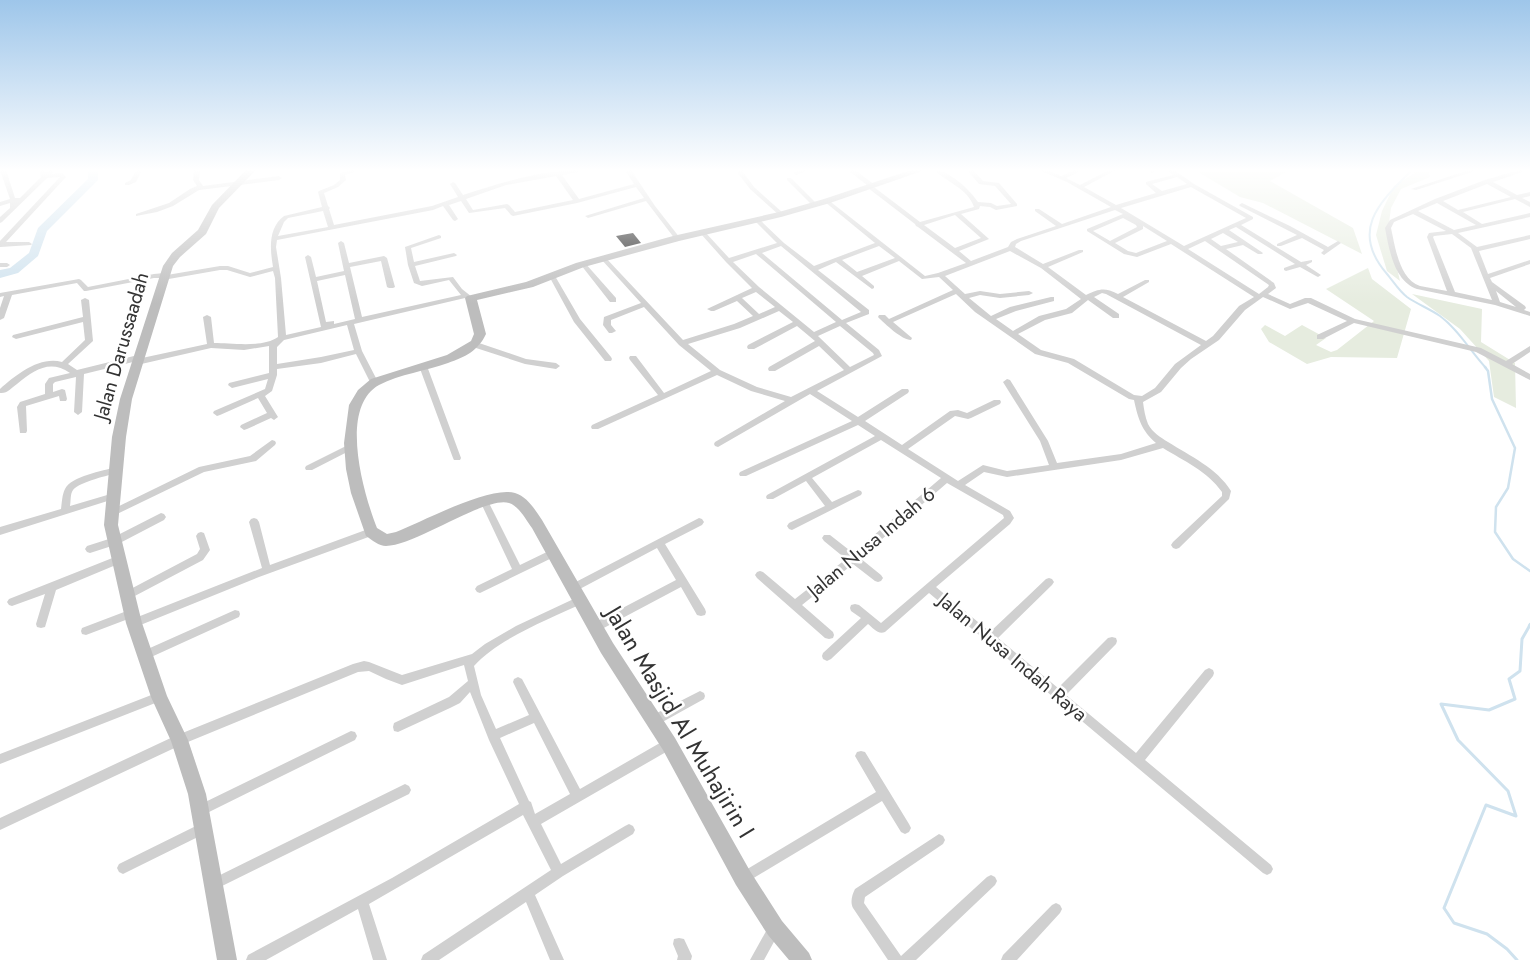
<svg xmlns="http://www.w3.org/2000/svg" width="1530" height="960" viewBox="0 0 1530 960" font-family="Jost,sans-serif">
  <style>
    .green { fill: #e6ecdf }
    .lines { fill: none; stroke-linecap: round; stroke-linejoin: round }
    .stream-far2 { stroke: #cfe2ee; stroke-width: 2 }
    .stream-far1 { stroke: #cfe2ee; stroke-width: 2.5 }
    .stream { stroke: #cfe2ee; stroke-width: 3 }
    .river { fill: #cfe2ee; fill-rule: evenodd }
    .building { fill: #1a1a1a }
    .street { fill: #d0d0d0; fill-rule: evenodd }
    .secondary { fill: #bdbdbd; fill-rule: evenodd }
    .labels { text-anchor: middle; stroke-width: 5; stroke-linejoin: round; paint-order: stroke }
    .street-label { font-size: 20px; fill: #333; stroke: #fff }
    .near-street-label { font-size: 24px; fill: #333; stroke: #fff }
  </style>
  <rect width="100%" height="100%" fill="#fff"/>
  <!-- green -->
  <path class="green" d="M1195 170H1284L1286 172 1270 181 1353 228 1362 254 1263 203 1240 197Z
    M1414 170H1428L1430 177 1401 189 1391 208 1388 230 1400 281 1387 271 1376 235 1382 211 1394 186 1415 173Z
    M1368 268 1372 279 1411 309 1397 358 1331 357 1307 364 1269 342 1261 329 1265 325 1285 336 1302 325 1326 338 1316 345 1331 352 1337 350 1374 321 1326 289Z
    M1412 294 1482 309 1481 342 1515 363 1516 408 1494 397 1489 361 1460 329Z"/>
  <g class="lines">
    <!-- stream-far2 -->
    <path class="stream-far2" d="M1412 170C1380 202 1349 230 1387 274 1393 281 1399 291 1407 297 1417 304 1430 309 1440 316 1459 330 1470 351 1486 368"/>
    <!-- stream-far1 -->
    <path class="stream-far1" d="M1485 367 1488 371 1492 399 1515 448 1508 488 1496 507 1495 532 1513 559 1530 571
      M1529 626 1530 624"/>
    <!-- stream -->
    <path class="stream" d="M1517 960 1507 949 1487 934 1454 923 1444 908 1486 805 1516 816 1508 791 1458 740 1441 704 1489 710 1515 699 1509 679 1520 671 1522 639 1530 625"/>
    <!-- river -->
    <path class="river" d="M88 170H98V180L47 231 38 256 18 273 0 278V270L10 268 29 253 38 228 88 179Z"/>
  </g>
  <!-- building -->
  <path class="building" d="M633 233 641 243 625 247 616 236Z"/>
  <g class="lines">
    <!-- street -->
    <path class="street" d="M0 170H6L15 198H20L41 177 39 170H45L46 173 49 170H55L51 174 62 173 66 177 6 242H29L32 244 31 245 0 247V241L60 177 47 178 2 222 0 223V217L10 208V203L0 206V202L10 199Z
      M136 170H142L136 182 129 185H125V183L131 180Z
      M194 170H200L199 180 203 186 279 176 282 178 279 180 199 190 173 206 157 212 136 216V214L169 203 190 189 197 186 193 180Z
      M350 170H360L345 175 346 180 338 187 324 193 328 206 330 208 329 209 334 225 432 206 458 197 450 184 453 182 455 183 463 195C500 183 541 170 581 170L578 172 562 175 579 199 634 184 625 170H631L655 206 680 238 679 239H675L646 201 588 218 585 216 644 198 636 187 577 203 513 216 511 215 505 208 469 213 461 201 449 205 458 219 455 221 453 220 443 206 433 210 277 240 276 247 281 278 286 335 321 327 305 257 308 255 311 257 316 277 344 271 338 243 341 241 344 243 349 263 384 256 387 258 395 287 393 288H389L387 287 381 261 350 267 362 317 461 295 449 280 422 286 414 283 408 265 405 247 439 235 441 236V238L411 248 414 262 454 253 457 255 456 256 415 266 420 281 453 277 462 289 472 297 468 299 465 298 354 324 362 351 378 382 377 384H371L356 354 321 363 277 369V375L272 391 265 396 278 417 274 420 271 418 247 429 244 430 240 427 241 425 267 413 258 398 220 415 217 416 213 413 214 411 265 389 268 379 232 388 228 385 229 383 269 373V346L244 350 211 348 137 365 133 362 84 374 82 412 78 415 74 412 76 377 55 382 53 384V392L62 389 65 390 67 399 66 401H60L59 396 26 406 27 431 26 433H20L17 407 20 402 45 394V384L49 378 70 373C50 359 34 370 17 384 11 388 7 394 0 393V389C16 375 39 356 62 362L85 340 83 322 16 339 12 337 13 335 83 317 81 300 85 298 89 300 93 341 68 364 77 370 138 355 141 356 142 358 207 344 203 317 207 315 211 317 214 343C232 343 263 348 278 337L275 278 273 271 250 277 227 270H220L163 280 160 278H154L86 291H84L77 283 12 295 4 318 0 320V308L4 296 0 297V293L79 279 81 280 88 287 154 274 164 273 167 275 220 266H228L250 273 273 267C270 249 268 228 284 216L322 207 318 192 319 191 334 185 340 180V173ZM556 176 573 200 515 212 509 205 507 204 473 210 466 199 506 185ZM323 211 328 227 278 236 284 222 288 218ZM345 275 355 319 334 324V321L326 322 317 281ZM347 325 354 350 321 357 277 364V347L284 340Z
      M738 170H744L743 172 754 187 783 213V215H779L750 189 737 172Z
      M800 170H809L796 175 793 173Z
      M848 170H855L875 185 876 186 874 187 920 222 974 207C968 189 947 182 934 170 949 170 970 190 978 202L991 203 997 206 1011 204 995 186 979 184 967 170H973L983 181 999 183 1017 204V206L996 210 990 207 980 206 979 209 961 214 989 239 959 251 971 261 1008 247 1011 242 1017 239 1056 226 1035 211V209H1039L1062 224 1111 207 1067 182 1039 170H1047L1061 176 1075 170H1083L1066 178 1080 185 1109 170H1116L1084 187 1116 205 1156 193 1146 184V182L1173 175 1167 170H1174L1194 184 1253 217V219L1241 225 1301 262 1312 260V262L1306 265 1321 275 1318 277 1316 276 1300 267 1286 271 1284 270V268L1295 264 1236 227 1229 230 1263 253 1262 254H1258L1243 245 1226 249 1274 283 1276 288 1268 294 1290 304 1305 298H1311L1355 319 1481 348 1506 361 1530 346V352L1512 364 1530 374V380L1476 352 1354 323 1323 339H1317V335L1347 321 1308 303 1290 309 1263 297 1245 310 1219 340 1191 359 1181 368 1161 392 1143 402C1144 409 1145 417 1148 424 1153 433 1160 437 1168 442 1190 456 1217 468 1231 491L1229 499 1179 548 1176 549 1173 548 1171 545 1173 542 1222 496V492C1207 471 1184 461 1163 448L1121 460 1007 477 984 472 965 485 1010 511 1014 518 1010 524 936 587 990 632 1046 579 1049 578 1052 579 1054 582 1052 585 998 638 1058 688 1108 638 1112 637 1116 638 1117 641 1116 644 1066 695 1136 753 1205 670 1209 668 1213 670 1214 673 1213 676 1145 760 1271 865 1273 869 1271 873 1267 875 1263 873 990 644 985 643 984 639 929 593 885 632C878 635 873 628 868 624L831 659 827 661 823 659 822 656 823 653 861 618 851 611 850 608 851 605 855 604 859 605 881 623 1004 518 1003 515 947 483 860 558 881 575 883 578 881 581 878 582 875 581 853 564 802 605 833 632 834 635 833 638 829 639 825 638 757 578 755 575 757 572 760 571 763 572 795 599 846 559 824 541 822 538 824 535H830L853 553 941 478 881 440 812 478 832 502 858 490 861 491 862 493 861 495 792 530 789 529 787 526 789 523 825 506 806 481 773 499H767L766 497 767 495 875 436 858 425 746 476H740L739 474 740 472 852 421 810 394 718 447 715 446 714 444 715 442 785 401 751 391 717 375 598 429H592L591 427 592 425 658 395 630 360 629 358 630 356H636L664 393 711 371 679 345 644 307 611 320V325L616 331 612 333H609L603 325 604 317 641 303 601 259V257H605L683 340 734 324 753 316 737 301 714 311H711L707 309 752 288 726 262 701 234V232H705L729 258 777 243 754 220 759 219 784 243 814 266 875 243 825 202V200L827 199 925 276 938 273 966 263 918 227 916 226 915 224 868 188 867 187 868 186ZM1177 177 1187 184 1162 191 1152 184ZM1191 187 1246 218 1184 246 1121 208ZM1115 210 1123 214 1087 229V231L1124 254 1137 257 1171 244 1254 297 1239 306 1213 336 1206 341 1123 297 1149 282V280H1145L1118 294C1104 287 1099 289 1086 295L1048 267 1083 252V250H1079L1043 264 1015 247 1016 244 1021 241ZM955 215 981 238 955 248 924 225ZM1123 218 1136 225 1137 227 1110 241 1093 231ZM1143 226 1167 241 1136 253 1128 251 1115 243 1143 229ZM1223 233 1238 242 1221 246 1211 239ZM1205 241 1269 285 1268 287 1259 294 1188 249ZM781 246 861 312 842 320 762 253ZM879 246 895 258 857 272 842 260ZM1010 251 1041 268 1081 299 1066 309 1039 316 1013 331 996 319 1016 311 1054 301V297H1051L1010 307 991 316 969 298 980 295 1000 298 1029 295 1033 293 1029 291 1000 294 980 291 965 294 945 276ZM756 254 836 322 814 332 759 287 733 262ZM899 261 922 279 939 277 953 290 889 319 885 315H879L878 317C885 324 902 340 911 340L912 338 893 322 956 294 975 312 1035 354 1068 363 1129 399 1134 400C1138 419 1142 431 1156 443L1121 454 1057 463 1048 441 1010 380 1007 379 1003 382 1040 441 1049 465 1007 471 983 465 958 481 908 449 955 416 968 419 971 418 1000 404 1001 402 1000 400H994L967 413 958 410 950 411 902 445 865 421 908 393 909 391 908 389H902L858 417 817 391 882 356 879 350 846 323 869 314V310L818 270 836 262 872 289 874 288V286L862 276ZM756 292 775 307 759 314 742 298ZM1102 293 1106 294 1201 345 1175 364 1155 388 1142 396 1134 395 1074 359 1041 350 1018 334 1045 320 1072 313 1088 300 1113 318H1119V314L1094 297ZM779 311 793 322 748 345 747 347 748 349H754L797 326 815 341 769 367 768 369 769 371H775L819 346 844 370 791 397 757 387 720 370 688 344 740 328ZM840 326 873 353 874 355 850 367 818 336Z
      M1147 170H1154L1155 171 1152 173Z
      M1469 170H1478L1416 190 1411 189Z
      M1519 170H1528L1493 182 1517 195 1530 192V196L1522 198 1530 202V207L1515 199 1463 212 1482 224 1530 213V217L1458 233 1477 247 1530 235V239L1479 251 1488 274 1530 260V264L1490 278 1492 282 1525 306 1526 308 1524 310 1530 312V316L1495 305 1417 289C1394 281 1389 249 1385 228L1390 220 1435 199 1485 180ZM1487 184 1511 197 1458 210 1443 201ZM1437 203 1476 225 1454 230 1418 211ZM1413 214 1446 231 1429 233 1427 237 1447 291C1438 289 1429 288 1420 286 1399 279 1395 246 1391 228L1394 222ZM1452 234 1471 248 1492 300 1455 292 1433 237 1434 236ZM1496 291 1516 307 1500 302Z
      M787 178H791L817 204V206H813L787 180Z
      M1242 203 1290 226 1328 247 1338 241 1341 243 1324 255 1321 253 1324 250 1302 238 1281 246H1277V244L1297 235 1240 206 1239 205Z
      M583 262 585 263 616 298V302H610L581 265 580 264Z
      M0 263H7L10 265 7 267H0Z
      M552 274 555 276 580 319 611 357 612 359 611 361H605L574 322 549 276Z
      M473 343H479L526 359 556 363 560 366 556 369 525 364 473 347 472 345Z
      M423 363 427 366 461 458 460 460H454L453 458 419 366Z
      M272 440 275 441 276 443 275 445 256 461 204 472 115 515H109L107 513 109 511 199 467 250 456Z
      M350 444 354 447 353 449 312 470H306L305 468 306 466Z
      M116 467 120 470 119 472C108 476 81 481 73 490 70 494 71 501 70 506L114 493 117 494 118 496 117 498 0 535V527L61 509C62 502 62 495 65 489 71 476 103 471 116 467Z
      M484 498 487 499 520 565 553 549 556 550 558 553 556 556 480 593 477 592 475 589 477 586 512 569 480 501 481 499Z
      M161 513 164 514 166 517 164 520 118 544 90 553 87 552 85 549 87 546 112 538Z
      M254 518 257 519 259 522 270 565 371 528 374 529 376 532 374 535 259 577 138 626 134 627 130 626 129 623 130 620 262 568 249 522 251 519Z
      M699 518 702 519 704 522 702 525 665 544 705 609 706 612 705 615 701 616 697 615 681 587 600 630 596 631 592 630 591 627 592 624 676 580 657 548 576 591 573 592 570 591 568 588 570 585Z
      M201 532 204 533 210 550 203 560 131 598 128 599 125 598 123 595 125 592 197 554 200 549 196 536 198 533Z
      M120 555 123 556 125 559 123 562 56 590 45 627 41 628 37 627 36 624 45 594 12 606 9 605 7 602 9 599Z
      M580 596 583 597 585 600 583 603C550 619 499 638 474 666L481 695 496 729 529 715 513 682 514 679 518 677 522 679 580 789 665 740 669 739 673 740 675 744 673 748 541 824 561 864 625 826 629 824 633 826 635 830 633 834 563 876 535 895 564 960H550L526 902 439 960H421L423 955 551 870 523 815 369 904 387 960H373L358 909 266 960H246L248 955 392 878 519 804 489 740 470 692 460 703 450 708 398 732 394 731 393 727 394 723 449 697 468 681 464 665 402 685 386 679 369 671 358 672 183 744 0 830V818L175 736 353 664 364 661 369 662 402 675 472 654 485 644 516 626ZM534 723 570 794 535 814 531 802 529 801 500 738Z
      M132 609 136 610 137 613 136 616 86 635 82 634 81 631 82 628Z
      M235 610 239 611 240 614 239 617 149 658 145 660 141 658 140 655 141 652Z
      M700 691 704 693 705 696 704 699 657 725 653 726 649 725 648 721 649 717Z
      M159 692 163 694 164 697 163 700 0 764V754Z
      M351 731 355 732 357 736 355 740 205 814 201 816 197 814 195 810 197 806Z
      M861 751 865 752 909 824 911 828 909 832 905 834 901 832 882 801 747 882 743 884 739 882 737 878 739 874 876 792 855 756 857 752Z
      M405 784 409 786 411 790 409 794 218 888 214 890 210 888 208 884 210 880Z
      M204 822 208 824 210 828 208 832 127 872 123 874 119 872 117 868 119 864Z
      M939 834 943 836 945 840 943 844 865 897 864 903 901 956 987 877 991 875 995 877 997 881 995 885 916 960H888L853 908C850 902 852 895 855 889Z
      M1056 903 1060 905 1062 909 1060 913 1017 960H1001L1003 955 1052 905Z
      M775 923 780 924 781 929 764 960H750L770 924Z
      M679 938 684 939 692 956 691 960H677L678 956 673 944 674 939Z"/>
    <!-- secondary -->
    <path class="secondary" d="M246 170H256L219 208 206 234 180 257 173 266 132 399 126 437 118 525 142 623 167 696 188 740 206 794 237 960H217L188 794 171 741 151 697 126 623 104 525 112 437 120 399 163 266 172 253 198 230 212 205Z
      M911 170H925L830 203 781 217 679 241 584 267 533 287 477 300 486 334C478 351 465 357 448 363 426 371 400 374 379 385 338 408 364 495 377 528L387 534 396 532C422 522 490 485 515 493 528 497 535 510 542 520L613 643 675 738 750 871 782 921 809 953 812 960H789L768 935 736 885 663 750 601 653 532 528C526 520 519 506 509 503 485 496 417 545 386 546 379 546 372 540 366 536L351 493 346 469 344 443 349 405 358 390 371 379 447 355 471 341 474 334 465 298 467 296 526 282 576 263 673 236 779 212 824 199Z"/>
  </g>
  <!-- sky -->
  <linearGradient id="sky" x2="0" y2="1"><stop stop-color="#9ec6ea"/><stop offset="0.56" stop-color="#fff"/><stop offset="1" stop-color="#fff" stop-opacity="0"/></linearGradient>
  <rect width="1530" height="304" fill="url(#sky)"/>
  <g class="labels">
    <!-- street labels -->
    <g class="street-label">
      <text transform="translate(121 346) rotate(-74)" y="7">Jalan Darussaadah</text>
      <text transform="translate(871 542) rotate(-40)" y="7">Jalan Nusa Indah 6</text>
      <text transform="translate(1013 657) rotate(40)" y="7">Jalan Nusa Indah Raya</text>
    </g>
    <!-- near-street labels -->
    <g class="near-street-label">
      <text transform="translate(680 722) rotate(59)" y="8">Jalan Masjid Al Muhajirin I</text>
    </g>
  </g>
</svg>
